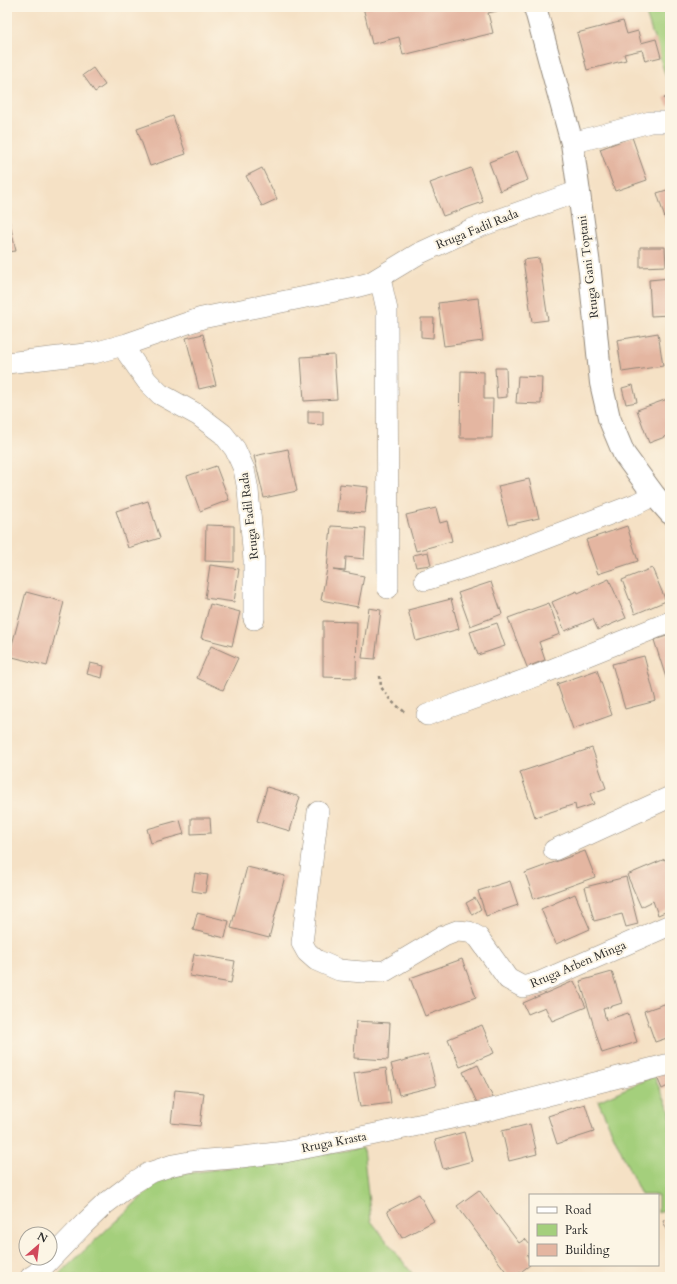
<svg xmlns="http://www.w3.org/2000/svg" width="677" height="1284" viewBox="0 0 677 1284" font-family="Cardo,serif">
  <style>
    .green { fill: #a4cf7c; stroke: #687d54 }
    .building { fill: #e4b6a1 }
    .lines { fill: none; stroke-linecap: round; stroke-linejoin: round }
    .minor-casing { stroke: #908678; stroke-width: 22 }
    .major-casing { stroke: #908678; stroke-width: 24 }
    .path { stroke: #908678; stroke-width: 2.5; stroke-dasharray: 3 3; stroke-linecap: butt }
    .minor { stroke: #fff; stroke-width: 21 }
    .major { stroke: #fff; stroke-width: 22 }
    .labels { text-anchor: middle; stroke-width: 4; stroke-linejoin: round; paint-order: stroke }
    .street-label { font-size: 12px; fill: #2b2b2b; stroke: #fcf5e5 }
  </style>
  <rect width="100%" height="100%" fill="#fcf5e5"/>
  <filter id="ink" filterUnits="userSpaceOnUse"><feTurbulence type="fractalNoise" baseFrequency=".025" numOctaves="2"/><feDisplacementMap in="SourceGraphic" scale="8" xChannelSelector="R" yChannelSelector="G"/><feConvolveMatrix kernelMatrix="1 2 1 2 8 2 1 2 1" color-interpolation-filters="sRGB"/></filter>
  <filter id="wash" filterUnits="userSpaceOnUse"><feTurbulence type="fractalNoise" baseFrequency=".012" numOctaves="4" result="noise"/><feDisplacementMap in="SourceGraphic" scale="16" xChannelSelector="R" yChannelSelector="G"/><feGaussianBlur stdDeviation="0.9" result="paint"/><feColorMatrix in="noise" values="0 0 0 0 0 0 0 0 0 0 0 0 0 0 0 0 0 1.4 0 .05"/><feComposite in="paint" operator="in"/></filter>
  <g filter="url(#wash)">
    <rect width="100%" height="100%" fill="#f5e1c5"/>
    <!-- green -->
    <path class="green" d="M644 7H670V90Z
      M654 1076 670 1111V1207L658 1213V1195H641L598 1101Z
      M363 1148 371 1221 415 1277H56L163 1177Z"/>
    <g id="blocks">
      <!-- building -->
      <path class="building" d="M363 7H496L497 11 488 13 493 33 403 55 399 37 372 44Z
        M623 21 627 34 638 31 641 43 656 39 661 57 645 61 642 50 624 54 626 60 587 70 577 33Z
        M93 68 105 85 95 92 83 75Z
        M670 95V106H668L664 98Z
        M173 116 186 154 150 166 137 129Z
        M632 137 647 180 615 191 600 149Z
        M517 151 528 180 500 191 489 162Z
        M262 168 277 199 262 206 246 176Z
        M471 168 483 202 443 216 430 183Z
        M670 189V228H668L657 193Z
        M7 220H9L16 251 7 252Z
        M640 247H665L666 266 640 267Z
        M539 258 548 320 532 322 523 260Z
        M670 278V315L651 316 649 280Z
        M478 298 483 341 444 346 438 303Z
        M421 318H434L433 338 421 337Z
        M658 333 663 366 622 372 617 340Z
        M203 334 216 385 199 389 186 338Z
        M334 355 337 399 304 401 301 357Z
        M495 368H506L507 397 497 398Z
        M461 371 484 372V399H493L492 438H460Z
        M518 376 542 377 541 404 516 403Z
        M633 385 637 402 626 404 622 388Z
        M670 398V435L649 443 637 410Z
        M308 411H323V425L308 424Z
        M288 449 297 491 264 498 254 456Z
        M216 466 229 500 200 511 187 476Z
        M529 479 539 518 508 525 498 486Z
        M340 484 368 487 365 513 337 511Z
        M148 501 160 538 128 548 116 511Z
        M436 508 440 523 447 521 452 541 416 551 406 515Z
        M206 525 234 526V562L205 561Z
        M331 526 366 528 364 559 346 557 345 571 333 570 364 576 358 607 321 600 327 569Z
        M627 526 638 561 598 574 586 540Z
        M428 552 431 565 416 567 413 555Z
        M210 565 239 569 234 602 205 598Z
        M652 568 666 601 635 614 622 580Z
        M609 579 626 618 598 630 593 619 565 631 552 602 577 591 578 593Z
        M491 582 502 614 470 626 458 593Z
        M26 592 64 602 47 666 9 656Z
        M451 599 459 629 416 641 408 610Z
        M549 603 560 634 539 642 545 660 527 667 508 618Z
        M210 604 240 612 232 646 201 638Z
        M369 608 381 610 375 659 362 658Z
        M323 621 357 622 356 678 323 677Z
        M497 623 505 646 478 655 470 632Z
        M670 635V680L667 681 654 640Z
        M211 646 238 658 223 690 197 678Z
        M644 656 656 701 625 709 612 664Z
        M90 663 104 666 102 678 87 674Z
        M597 670 612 715 573 729 557 684Z
        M592 748 606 788 590 794 594 804 576 810 575 804 535 817 520 772Z
        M267 787 300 797 290 831 257 821Z
        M191 818H210L211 833 191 834Z
        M180 820 184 834 151 843 147 829Z
        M585 851 595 877 534 899 525 873Z
        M665 859 670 871V899L667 900 670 906V910L658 915 653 901 641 907 627 875Z
        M247 867 285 876 269 938 231 928Z
        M195 873 208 875 205 893 192 891Z
        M626 877 638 924 626 927 622 914 594 921 585 887Z
        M510 881 518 905 486 916 478 891Z
        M575 894 590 929 556 944 541 909Z
        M475 898 481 909 472 915 466 903Z
        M197 913 229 921 225 938 193 930Z
        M194 954 235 961 231 983 190 976Z
        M462 959 476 997 425 1016 410 978Z
        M612 972 622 1003 603 1009 606 1020 628 1013 637 1042 602 1053 580 981Z
        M574 981 586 1007 552 1021 545 1007 528 1014 523 1003Z
        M670 1002V1037L655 1042 644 1011Z
        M356 1021 390 1023 388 1060 354 1058Z
        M482 1025 494 1053 460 1067 448 1039Z
        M428 1054 436 1086 399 1095 391 1064Z
        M478 1065 493 1098 478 1105 463 1072Z
        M386 1068 391 1103 360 1107 354 1073Z
        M670 1068V1085L662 1089 656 1075Z
        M175 1090 204 1093 200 1126 171 1123Z
        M585 1104 594 1132 557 1144 548 1116Z
        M530 1124 537 1154 509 1161 502 1131Z
        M464 1132 472 1161 443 1169 435 1140Z
        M479 1190 519 1243 525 1239 530 1245V1253L527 1255 530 1260V1265L514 1277H510L457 1206Z
        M419 1194 434 1221 402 1238 387 1211Z
        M670 1218V1236L663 1221Z"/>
    </g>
  </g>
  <g filter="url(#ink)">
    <use href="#blocks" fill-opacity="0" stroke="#908678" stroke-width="1"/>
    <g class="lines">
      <!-- minor casing -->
      <g class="minor-casing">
        <path id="minor" d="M572 143 650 122H668L670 123
          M380 278 387 310 388 588
          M127 344 128 354 147 381 160 394 198 415 223 434 235 449 244 469 248 490 254 560V619
          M7 363 94 353 127 344 202 318 355 287 370 283 418 254 470 230 579 191
          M425 580 503 555 636 504 654 495
          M427 715 536 676 670 622
          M318 812 302 943 307 952 316 960 339 970 363 972 385 971 444 936 457 931 469 932 478 937 508 979 523 987 540 982 670 925
          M554 850 670 797
          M31 1277 36 1274 84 1224 105 1204 130 1185 149 1173 173 1165 195 1161 233 1158 285 1152 371 1135 485 1111 670 1064"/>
      </g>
      <!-- major casing -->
      <g class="major-casing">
        <path id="major" d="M535 7 572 143 590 272 601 383 609 418 624 454 654 495 670 513"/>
      </g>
      <!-- path -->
      <path class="path" d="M380 676 381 687 391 701 406 713"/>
      <!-- minor -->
      <use href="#minor" class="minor"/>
      <!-- major -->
      <use href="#major" class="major"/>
    </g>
  </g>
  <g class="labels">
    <!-- street labels -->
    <g class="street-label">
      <text transform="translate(477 229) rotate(-22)" y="4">Rruga Fadil Rada</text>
      <text transform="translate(588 267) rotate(-97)" y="4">Rruga Gani Toptani</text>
      <text transform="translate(249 516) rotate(-97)" y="4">Rruga Fadil Rada</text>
      <text transform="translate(578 964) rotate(-23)" y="4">Rruga Arben Minga</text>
      <text transform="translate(334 1142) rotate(-11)" y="4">Rruga Krasta</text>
    </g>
  </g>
  <!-- margin -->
  <rect width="677" height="1284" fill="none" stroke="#fcf5e5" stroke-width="24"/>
  <!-- legend -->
  <rect x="529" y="1194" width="130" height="72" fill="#fcf5e5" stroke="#a8a49b"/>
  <rect x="537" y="1207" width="20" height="6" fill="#ffffff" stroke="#a8a49b"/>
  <text x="565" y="1214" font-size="12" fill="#2b2b2b">Road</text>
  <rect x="537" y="1224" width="20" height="12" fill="#a4cf7c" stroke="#a8a49b"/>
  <text x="565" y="1234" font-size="12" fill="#2b2b2b">Park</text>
  <rect x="537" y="1244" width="20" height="12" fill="#e4b6a1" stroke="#a8a49b"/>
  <text x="565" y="1254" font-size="12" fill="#2b2b2b">Building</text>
  <!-- north arrow -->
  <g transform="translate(38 1246) rotate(28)"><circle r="19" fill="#fcf5e5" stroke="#a8a49b"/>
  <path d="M0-3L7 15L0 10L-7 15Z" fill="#d1495b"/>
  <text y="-6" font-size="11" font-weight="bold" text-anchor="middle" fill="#2b2b2b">N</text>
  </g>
</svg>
